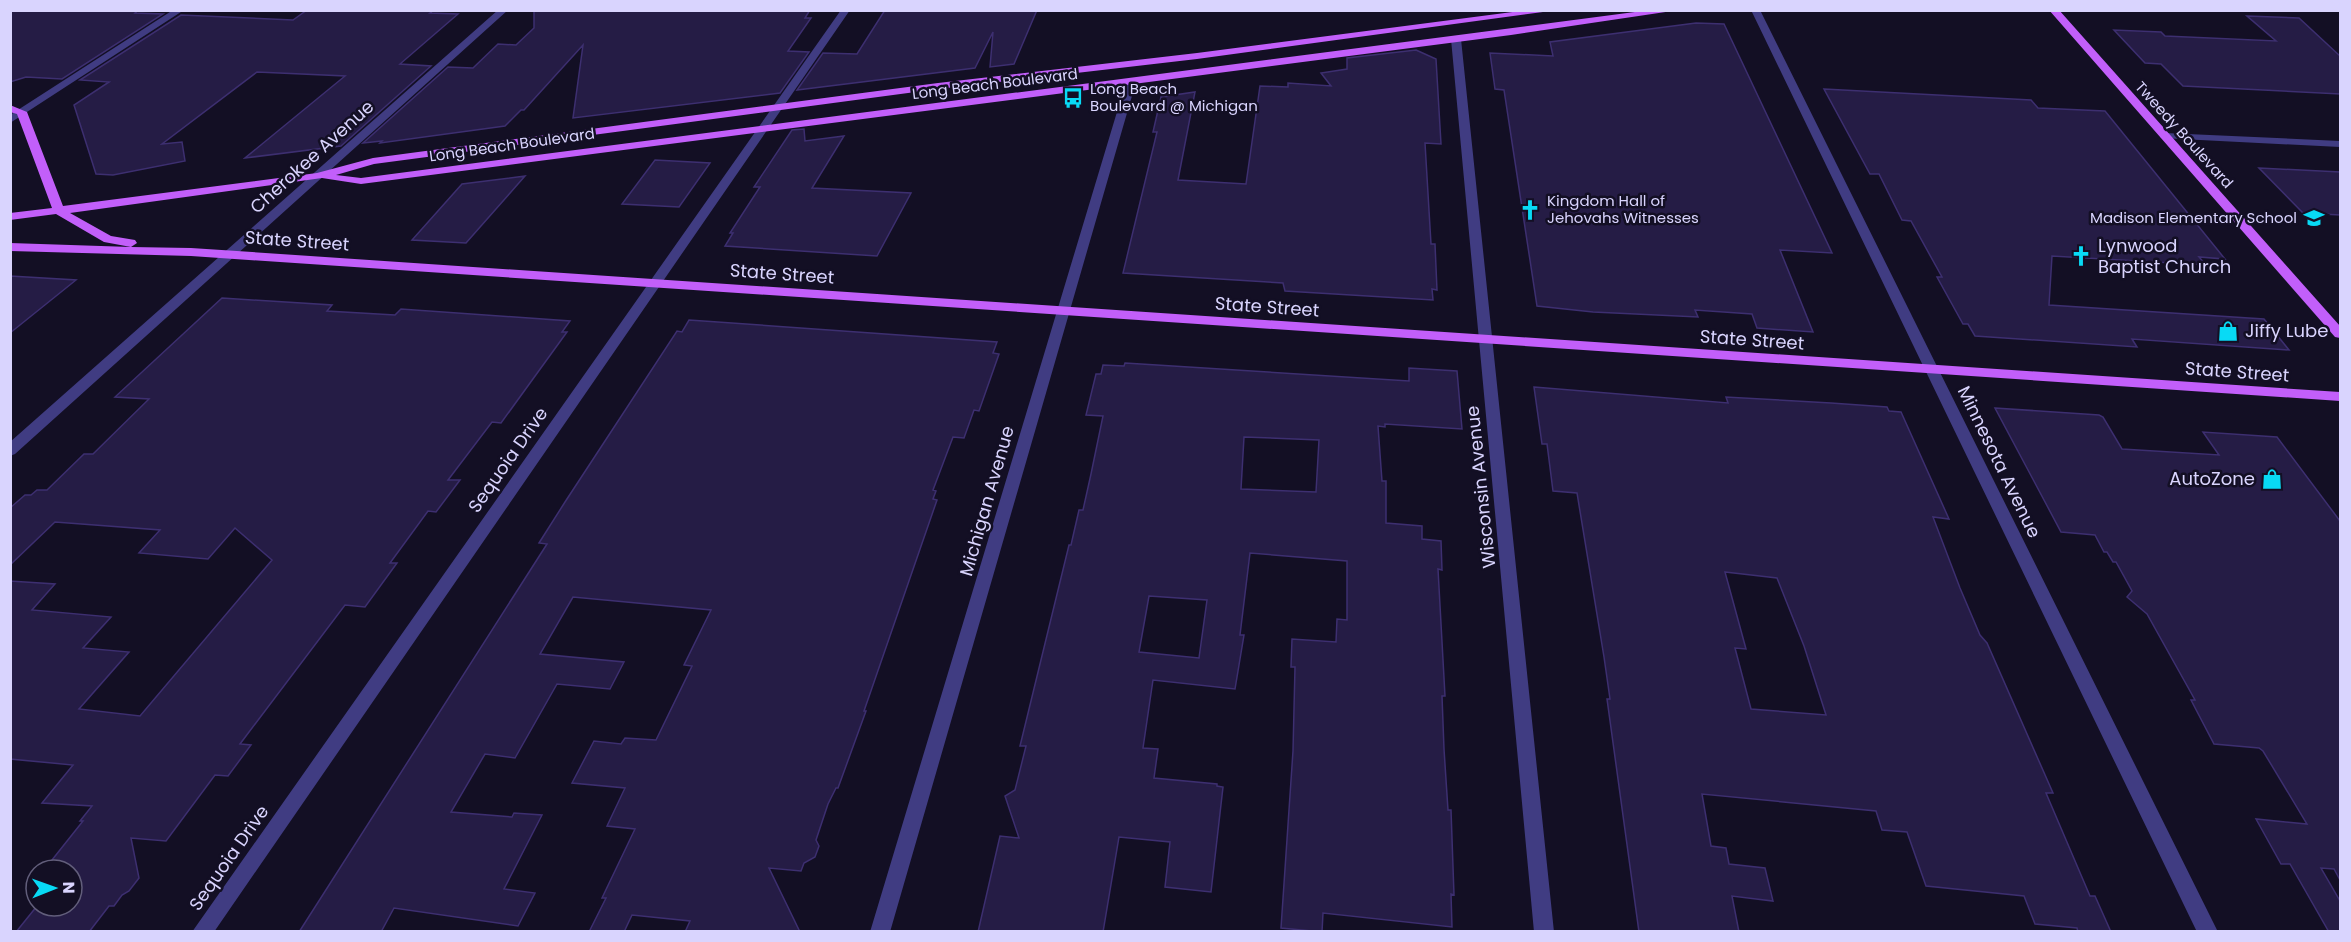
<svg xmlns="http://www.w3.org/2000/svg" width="2351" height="942" viewBox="0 0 2351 942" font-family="Poppins,sans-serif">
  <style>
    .building { fill: #251c45; stroke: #3d2f70; stroke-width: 1.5; fill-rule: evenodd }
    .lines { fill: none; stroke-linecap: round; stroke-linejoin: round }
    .minor { fill: #403c82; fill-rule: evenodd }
    .major { fill: #c25ffa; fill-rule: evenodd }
    .labels { text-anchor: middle; stroke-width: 5; stroke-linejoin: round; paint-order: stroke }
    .far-street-label { font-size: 15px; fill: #d9d4fe; stroke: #130f24 }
    .far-poi-label { font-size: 15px; fill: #d9d4fe; stroke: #130f24; text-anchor: start }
    .street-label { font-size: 18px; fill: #d9d4fe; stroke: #130f24 }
    .poi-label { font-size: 18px; fill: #d9d4fe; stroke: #130f24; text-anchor: start }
  </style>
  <rect width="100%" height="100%" fill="#130f24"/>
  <!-- building -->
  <path class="building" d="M10 10H138L135 13 163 14 62 79 26 77 10 82Z
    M307 10H434L430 13 458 14 400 64 431 66 341 146 245 158 345 76 257 72 162 144 182 142 185 161 113 175 96 174 74 105 109 82 80 80 181 15 293 20Z
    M534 10H810L805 18H811L788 51 809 52 780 93 573 118 583 45 524 110H521L505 126 380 143 382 141 363 143 448 67 473 68 498 44 516 45 534 28Z
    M885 10H1037L1014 64 990 67 993 32 975 68 797 90 823 53 857 54Z
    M2247 16 2299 18 2340 56V94L2183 86 2161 64 2145 63 2114 30 2161 32 2165 36 2276 41Z
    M1696 23 1724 24 1832 253 1780 250 1813 332 1757 328 1752 314 1695 310 1698 317 1593 312 1537 306 1504 90 1495 89 1490 53 1553 56 1550 42Z
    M1416 50 1436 59 1441 144 1425 143 1431 244H1435L1437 290 1432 289 1433 300 1285 291 1283 283 1123 273 1157 132H1153L1161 97 1195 92 1178 180 1246 184 1260 86 1288 87V83L1331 86 1321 73 1347 69V58Z
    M1824 89 2031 100 2038 108 2105 111 2225 259 2199 257 2206 265 2052 256 2049 305 2264 319 2289 350 2132 339 2137 347 1975 336 1968 324H1963L1937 277H1942L1911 221 1902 220 1879 174H1870Z
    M804 129 805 141 844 136 812 188 911 193 877 256 725 246 733 233H730L760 187H754L792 130Z
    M655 160 710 163 679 207 622 204Z
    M2259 168 2340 172V215L2303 213Z
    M525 176 466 243 412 240 462 184Z
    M10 276 76 280 10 333Z
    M222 298 332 305 327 311 395 315 401 309 570 321 562 332H567L501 423 492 422 448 480H460L436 512 428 511 390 563H397L365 607 345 605 240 744 251 745 228 776 215 775 166 841 131 838 139 878 129 891 122 895 114 906H109L89 932H16L37 906H72V870H44L83 821H80L92 806 42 803 73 765 10 759V581L55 584 32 610 111 617 83 648 129 652 79 709 140 716 272 560 235 528 208 559 139 553 160 530 55 522 10 565V508L25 495H31L37 490H47L84 454H93L149 399 115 397Z
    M689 320 997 342 993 353 999 354 979 411 974 410 964 438 953 437 933 490 936 491 933 499 937 500 864 711H866L838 788H836L828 804 816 840 819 846 815 857 804 863 801 871 769 868 800 932H685L690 921 632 915 624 932H589L606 898H602L635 829 607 826 625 788 572 783 594 741 621 744 625 738 656 740 692 666 684 665 711 610 573 597 540 654 624 662 610 689 557 684 515 758 485 754 451 812 512 817 514 813 542 815 504 889 535 893 518 926 394 908 381 932H299L547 544 539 543 565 502 677 331 682 332Z
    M1125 363 1409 381V368L1457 371 1462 429 1385 424V427L1378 426 1382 481H1386V523L1422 526V539L1441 541 1442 570 1438 569 1445 696H1442L1444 749 1448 810H1451L1454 895 1451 894 1452 927 1323 913 1322 932 1281 928 1293 751 1295 667H1291L1292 639 1336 642 1337 619 1347 620V561L1250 553 1240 635H1244L1235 689 1153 680 1143 748 1158 749 1154 778 1217 784V786L1223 787 1211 892 1165 887 1170 842 1119 837 1103 932H978L1000 836 1019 838 1005 796 1015 790 1026 746H1020L1069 545H1071L1079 510H1083L1091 474 1103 416 1086 415 1096 374H1101L1103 365 1124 366ZM1244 437 1319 440 1316 492 1241 489ZM1149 596 1207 600 1199 658 1139 652Z
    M1534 387 1728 403 1726 397 1831 403 1887 407 1889 411 1901 412 1949 519 1933 517 1960 588 1980 635 1987 643 2053 793H2046L2090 896H2095L2111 932H2078L2077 928 2035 924 2024 896 1926 886 1907 832 1882 830 1876 811 1702 794 1711 846 1726 848 1729 864 1765 868 1773 901 1732 896 1739 932H1639L1607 699H1610L1604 657 1577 493 1553 491 1547 444H1542ZM1725 572 1777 578 1804 646 1826 715 1751 709 1735 648 1746 649Z
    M1995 408 2099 415 2103 417 2122 449 2219 455 2203 432 2277 437 2340 521V880L2334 869 2321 868 2340 901V932H2329L2290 864H2281L2256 819 2307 824 2263 751 2259 748 2214 744 2191 700H2195L2147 614 2127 597 2132 591 2116 562H2113L2107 552H2104L2095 535 2061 532Z"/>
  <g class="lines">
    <!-- minor -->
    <path class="minor" d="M173 10H184L10 123V115Z
      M498 10H508L15 454 10 456V442Z
      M841 10H850L214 932H192Z
      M1751 10H1760L2218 932H2197Z
      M1456 36 1461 39 1554 932H1534L1451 39Z
      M1131 79 1136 82 890 932H870L1126 82Z
      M2165 133 2340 141V147L2161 138 2160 136Z"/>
    <!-- major -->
    <path class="major" d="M1528 10H1558L1197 59 938 89 374 164 336 175 361 178 1650 10H1679L1511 35 361 184 322 178 70 213 111 236 135 240 137 243 131 247 191 248 2340 392V401L191 256 10 251V243L131 247 104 242 56 214 10 220V213L52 208 17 114 10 112V105L27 112 63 206 317 173 373 158 938 83 1197 53Z
      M2049 10H2059L2340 326V338L2335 337Z"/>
  </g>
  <!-- icons -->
  <defs>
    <g id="bus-bare" transform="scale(1.62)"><path d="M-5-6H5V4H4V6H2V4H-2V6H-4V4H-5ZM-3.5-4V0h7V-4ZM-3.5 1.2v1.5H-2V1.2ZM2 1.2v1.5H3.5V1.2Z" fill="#08daf5" stroke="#130f24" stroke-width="2.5" paint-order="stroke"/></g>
    <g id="church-bare" transform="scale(1.62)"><path d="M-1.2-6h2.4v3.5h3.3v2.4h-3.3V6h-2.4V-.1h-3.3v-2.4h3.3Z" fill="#08daf5" stroke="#130f24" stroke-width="2.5" paint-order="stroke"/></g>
    <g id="school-bare" transform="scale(1.62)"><path d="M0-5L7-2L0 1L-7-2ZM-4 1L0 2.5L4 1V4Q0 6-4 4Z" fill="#08daf5" stroke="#130f24" stroke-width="2.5" paint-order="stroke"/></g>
    <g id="shop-bare" transform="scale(1.62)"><path d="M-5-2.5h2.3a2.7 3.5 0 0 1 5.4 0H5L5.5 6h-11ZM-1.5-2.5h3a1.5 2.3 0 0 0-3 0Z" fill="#08daf5" stroke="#130f24" stroke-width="2.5" paint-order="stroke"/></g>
  </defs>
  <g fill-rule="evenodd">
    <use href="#bus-bare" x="1073" y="98"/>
    <use href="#church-bare" x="1530" y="210"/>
    <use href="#school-bare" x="2314" y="218"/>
    <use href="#church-bare" x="2081" y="256"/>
    <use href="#shop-bare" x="2228" y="331"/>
    <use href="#shop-bare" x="2272" y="479"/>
  </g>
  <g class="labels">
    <!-- far-street labels -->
    <g class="far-street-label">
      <text transform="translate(995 84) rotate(-7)" y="5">Long Beach Boulevard</text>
      <text transform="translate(2184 135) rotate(48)" y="5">Tweedy Boulevard</text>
      <text transform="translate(512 145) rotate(-8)" y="5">Long Beach Boulevard</text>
    </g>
    <!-- far-poi labels -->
    <g class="far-poi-label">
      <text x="1090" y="94">Long Beach<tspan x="1090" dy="17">Boulevard @ Michigan</tspan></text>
      <text x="1547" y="206">Kingdom Hall of<tspan x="1547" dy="17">Jehovahs Witnesses</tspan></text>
      <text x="2297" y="223" text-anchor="end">Madison Elementary School</text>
    </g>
    <!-- street labels -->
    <g class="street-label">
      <text transform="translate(312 157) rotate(-42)" y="6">Cherokee Avenue</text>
      <text transform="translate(297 241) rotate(4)" y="6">State Street</text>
      <text transform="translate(782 274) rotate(4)" y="6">State Street</text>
      <text transform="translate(1267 307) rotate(4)" y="6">State Street</text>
      <text transform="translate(1752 340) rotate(4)" y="6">State Street</text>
      <text transform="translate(2237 372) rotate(4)" y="6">State Street</text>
      <text transform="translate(508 460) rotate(-55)" y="6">Sequoia Drive</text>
      <text transform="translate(1999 462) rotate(64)" y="6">Minnesota Avenue</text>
      <text transform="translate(1481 487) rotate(-96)" y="6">Wisconsin Avenue</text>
      <text transform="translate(987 501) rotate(-74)" y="6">Michigan Avenue</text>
      <text transform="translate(229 858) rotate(-55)" y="6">Sequoia Drive</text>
    </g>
    <!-- poi labels -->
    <g class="poi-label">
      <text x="2098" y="252">Lynwood<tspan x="2098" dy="21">Baptist Church</tspan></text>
      <text x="2245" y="337">Jiffy Lube</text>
      <text x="2255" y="485" text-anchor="end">AutoZone</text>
    </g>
  </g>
  <!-- border -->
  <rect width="2351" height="942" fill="none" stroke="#d9d4fe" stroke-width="24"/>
  <!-- north arrow -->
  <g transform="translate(54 888) rotate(89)"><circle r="28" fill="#130f24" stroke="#625e7b" stroke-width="1.5"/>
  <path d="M0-4.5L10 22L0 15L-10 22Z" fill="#08daf5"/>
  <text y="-9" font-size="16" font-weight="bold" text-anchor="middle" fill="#d9d4fe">N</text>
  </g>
</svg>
